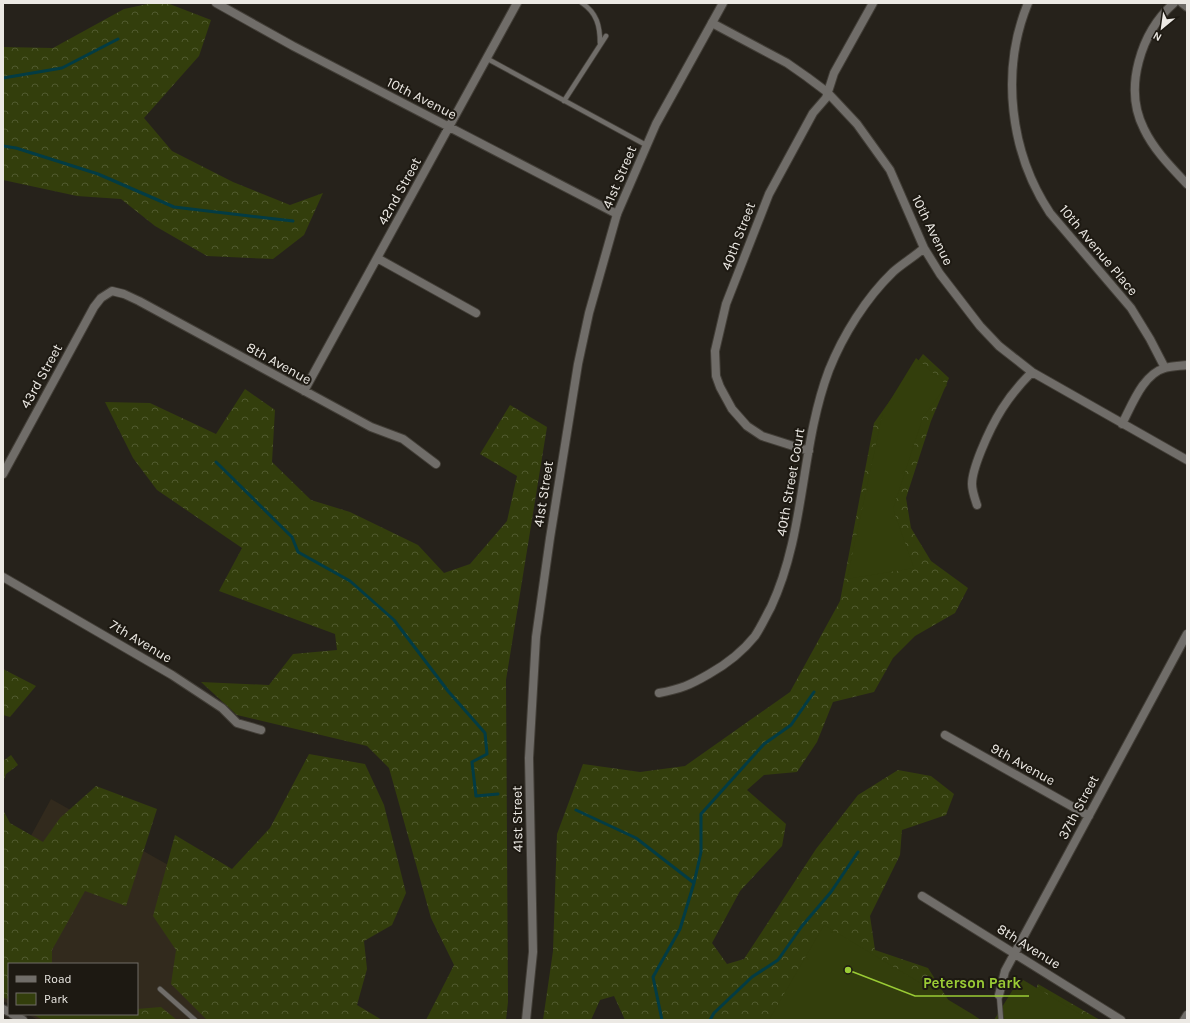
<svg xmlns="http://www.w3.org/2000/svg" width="1190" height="1023" viewBox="0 0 1190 1023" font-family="Karla,sans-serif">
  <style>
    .built { fill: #322a1d }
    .forest { fill: url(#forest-crowns) }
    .park { fill: #333e0c }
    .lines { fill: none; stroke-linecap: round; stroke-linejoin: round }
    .stream { stroke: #033c44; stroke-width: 3 }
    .service-casing { stroke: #423e37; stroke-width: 6 }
    .minor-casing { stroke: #423e37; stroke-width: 10 }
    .tertiary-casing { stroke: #423e37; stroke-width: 10 }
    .service { stroke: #706d69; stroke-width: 4.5 }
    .minor { stroke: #706d69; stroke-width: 8 }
    .tertiary { stroke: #706d69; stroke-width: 8 }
    .labels { text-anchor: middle; stroke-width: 4; stroke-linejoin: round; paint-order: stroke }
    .street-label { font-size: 14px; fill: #ece9e4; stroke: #1d1912 }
    .leader { fill: none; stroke: #9acb35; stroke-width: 1.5 }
    .callout-dot { fill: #9acb35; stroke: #1d1912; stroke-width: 1.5 }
    .callout-label { font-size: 15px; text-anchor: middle; font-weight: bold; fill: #9acb35; stroke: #1d1912; stroke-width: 4; stroke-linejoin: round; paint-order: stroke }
  </style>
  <defs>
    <pattern id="forest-crowns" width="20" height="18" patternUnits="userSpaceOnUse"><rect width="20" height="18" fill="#333e0c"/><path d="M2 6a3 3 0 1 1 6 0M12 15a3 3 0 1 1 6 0" fill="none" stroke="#515a2f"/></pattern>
  </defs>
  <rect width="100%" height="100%" fill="#26221b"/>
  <!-- built -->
  <path class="built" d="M51 799 218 893 261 1020H38L27 1014H137V964H9V1004L3 1001V887Z"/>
  <!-- forest -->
  <path class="forest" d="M152 3H167L211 20 199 56 144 118 172 151 233 182 290 205 323 193 304 235 273 259 207 256 155 226 121 199 77 196 3 180V47L53 48 124 9Z
    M923 354 949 378 931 421 906 498 911 528 931 561 968 588 955 613 915 636 893 658 874 692 833 702 817 742 797 772 764 775 747 790 786 824 782 846 740 891 712 943 727 964 744 959 816 849 858 795 898 770 931 776 954 794 946 815 902 830 900 855 870 916 875 950 928 968 961 1020H625L614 996 600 1000 591 1020H543L553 951 557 834 583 764 640 772 685 766 790 692 840 601 874 423Z
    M245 389 275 410 272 462 311 500 350 512 418 545 444 573 470 564 507 521 517 476 480 454 510 405 547 427 506 680 508 1002 506 1020H426L454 965 431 918 389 768 367 746 237 715 201 682 269 685 293 654 337 650 335 634 219 591 242 548 157 490 133 458 105 402 150 403 216 434Z
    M3 669 36 686 10 717 3 715Z
    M309 754 365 764 384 805 406 893 392 925 364 941 367 969 357 1005 382 1020H207L171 984 176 950 153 916 175 835 232 869 270 828Z
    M11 755 18 765 6 774 3 783V761Z
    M96 786 157 809 126 906 85 891 52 950V964H9V1000L3 997V810L10 823 43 842 60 818Z
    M1038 984 1100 1020H1025Z
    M161 1007 177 1020H43L32 1014H137V1009Z"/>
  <!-- park -->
  <path class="park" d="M916 358 947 385 923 417 893 509 914 568 847 579 883 412Z
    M824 925 972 1014 981 1020H769Z
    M1020 978 1090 1020H994Z"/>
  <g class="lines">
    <!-- stream -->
    <path class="stream" d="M3 78 62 68 118 39
      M3 146 16 148 98 174 174 207 293 221
      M216 462 292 537 298 552 350 581 394 620 448 691 485 733 487 754 472 762 476 796 498 794
      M576 810 636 838 694 883
      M662 1020 653 977 680 929 694 883 701 852V814L764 744 791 725 814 692
      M710 1020 714 1013 752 977 778 960 802 926 831 892 858 852"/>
    <!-- service casing -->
    <g class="service-casing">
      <path id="service" d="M582 3C597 13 600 26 600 43
        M486 58 646 145
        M564 101 606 36
        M160 989 195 1020
        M999 995 1001 1020"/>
    </g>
    <!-- minor casing -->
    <g class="minor-casing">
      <path id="minor" d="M216 3 293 46 617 214
        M1028 3C1000 71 1010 153 1050 213L1131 308 1150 339 1165 368
        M1174 3C1141 32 1123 88 1144 129 1154 150 1171 167 1187 184
        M1182 3 1187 7
        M712 23 787 63 807 77 827 92 857 124 890 170 924 248 940 274 980 326 999 346 1032 372 1187 460
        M377 258 476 313
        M304 391 517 3
        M1122 424C1132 405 1143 374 1165 368 1172 366 1180 366 1187 365
        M809 451 762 436 747 426 732 409 720 387 716 376 715 351 726 304 769 194 813 113 826 98 834 73 873 3
        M3 474 94 307 101 298 112 291 124 294 139 301 371 427 403 439 436 464
        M977 505C975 499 972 491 972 484 972 474 977 461 981 451 994 419 1007 397 1032 372
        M3 577 172 675 222 708 237 723 261 730
        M659 693C681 689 690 685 709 674 725 665 743 651 755 636 761 627 766 616 771 607 806 532 800 447 829 370 843 335 866 298 893 272 903 263 914 257 924 248
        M945 735 1089 816
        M922 896 1121 1020
        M999 995 1005 971 1187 634
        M3 1009 9 1012
        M12 1014 23 1020
        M1184 1020 1187 1015"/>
    </g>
    <!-- tertiary casing -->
    <g class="tertiary-casing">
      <path id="tertiary" d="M526 1020 533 952 529 758 536 637 550 538 578 364 589 313 617 214 656 124 723 3"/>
    </g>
    <!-- service -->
    <use href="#service" class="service"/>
    <!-- minor -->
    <use href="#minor" class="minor"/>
    <!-- tertiary -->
    <use href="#tertiary" class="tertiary"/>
  </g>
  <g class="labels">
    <!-- street labels -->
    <g class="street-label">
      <text transform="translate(422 98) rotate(27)" y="5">10th Avenue</text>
      <text transform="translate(619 177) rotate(-67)" y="5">41st Street</text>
      <text transform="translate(399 191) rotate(-61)" y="5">42nd Street</text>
      <text transform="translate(933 230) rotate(64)" y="5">10th Avenue</text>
      <text transform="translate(738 236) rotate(-69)" y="5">40th Street</text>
      <text transform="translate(1099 250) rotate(50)" y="5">10th Avenue Place</text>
      <text transform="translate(279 363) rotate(29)" y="5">8th Avenue</text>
      <text transform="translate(41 376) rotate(-61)" y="5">43rd Street</text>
      <text transform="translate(790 482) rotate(-80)" y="5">40th Street Court</text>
      <text transform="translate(543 494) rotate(-81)" y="5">41st Street</text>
      <text transform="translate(141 641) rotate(31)" y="5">7th Avenue</text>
      <text transform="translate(1023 764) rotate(29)" y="5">9th Avenue</text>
      <text transform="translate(1078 807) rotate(-62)" y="5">37th Street</text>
      <text transform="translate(517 819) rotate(-91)" y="5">41st Street</text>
      <text transform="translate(1029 946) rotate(32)" y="5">8th Avenue</text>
    </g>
  </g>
  <!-- callouts -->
  <path class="leader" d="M848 970L915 996H1029"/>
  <circle class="callout-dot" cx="848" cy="970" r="4"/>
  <g class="callout-label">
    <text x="972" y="988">Peterson Park</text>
  </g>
  <!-- border -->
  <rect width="1190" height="1023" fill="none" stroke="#ece9e4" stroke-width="8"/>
  <!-- legend -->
  <rect x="8" y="963" width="130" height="52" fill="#1d1912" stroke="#706c66"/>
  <rect x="16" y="976" width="20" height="6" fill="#706d69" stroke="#706c66"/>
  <text x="44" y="983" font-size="12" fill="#ece9e4">Road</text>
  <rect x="16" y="993" width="20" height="12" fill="#333e0c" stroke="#706c66"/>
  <text x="44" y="1003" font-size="12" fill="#ece9e4">Park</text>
  <!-- north arrow -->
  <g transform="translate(1162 28) rotate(209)" stroke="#1d1912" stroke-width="3" paint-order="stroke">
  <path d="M0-3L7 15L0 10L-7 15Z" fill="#ece9e4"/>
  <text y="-6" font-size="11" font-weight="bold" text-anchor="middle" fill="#ece9e4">N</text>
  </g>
</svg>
